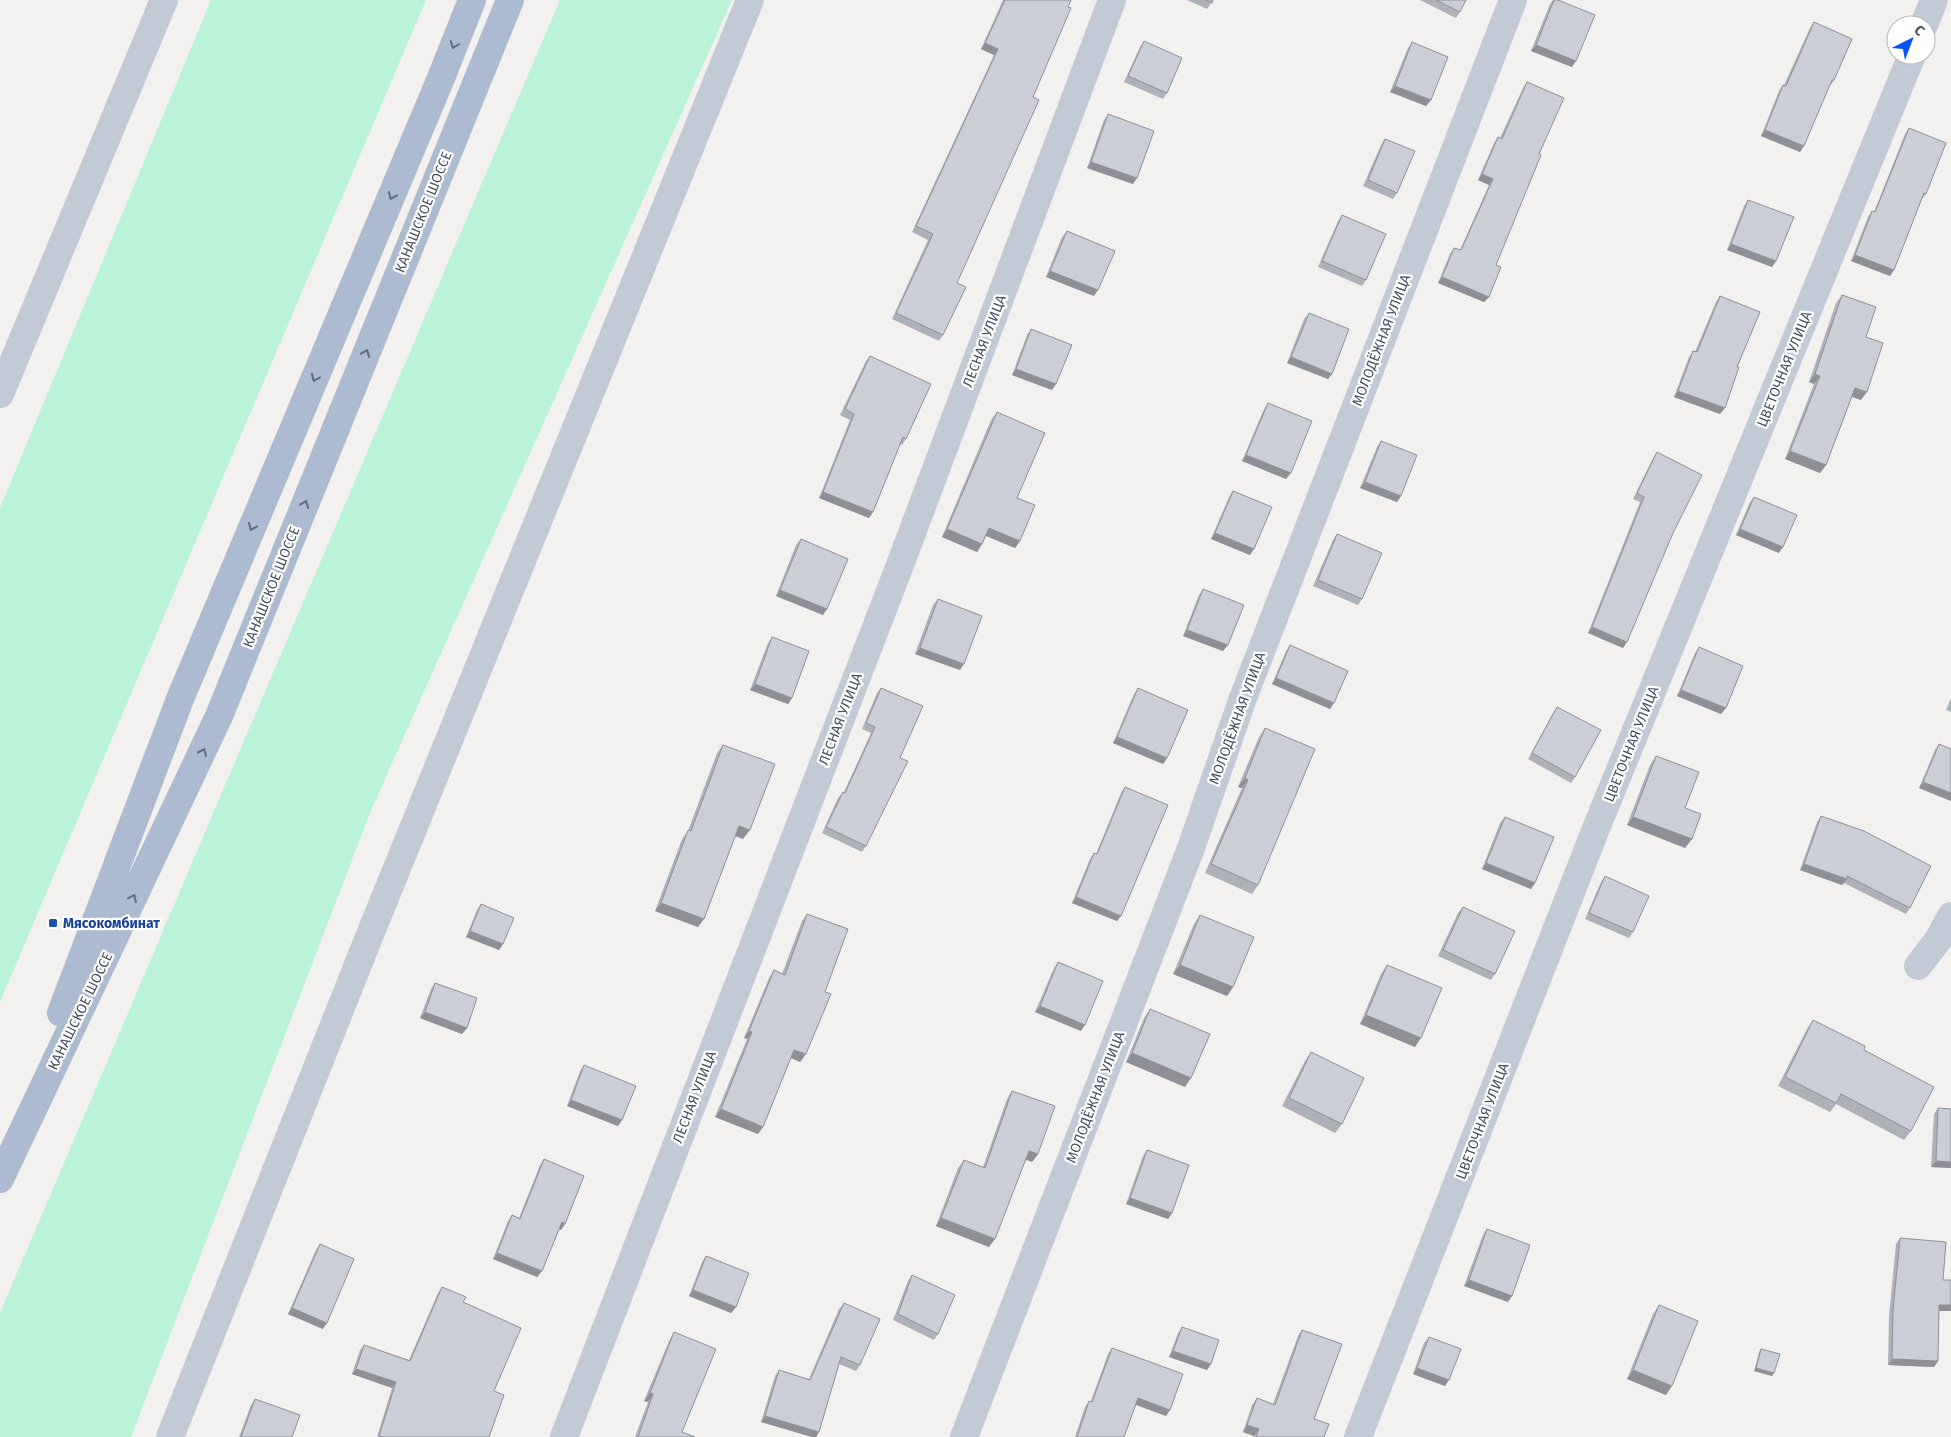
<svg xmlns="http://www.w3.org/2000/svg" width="1951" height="1437" viewBox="0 0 1951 1437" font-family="'Fira Sans',sans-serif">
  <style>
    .green { fill: #bbf3d8 }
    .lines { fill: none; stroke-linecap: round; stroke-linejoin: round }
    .minor { stroke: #c2cad6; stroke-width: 28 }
    .major { stroke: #adbbd1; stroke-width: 28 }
    .wall { fill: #afb1b8 }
    .shaded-wall { fill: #8e9096 }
    .building { fill: #cbced6; stroke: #8e9096 }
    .oneway { stroke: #606b7c }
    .transit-dot { fill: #1a4fb4; stroke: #fff; stroke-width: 2 }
    .labels { text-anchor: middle; stroke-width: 4.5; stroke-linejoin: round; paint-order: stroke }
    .street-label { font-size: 14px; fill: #46505f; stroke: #fff }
    .transit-label { font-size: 14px; font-weight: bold; fill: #164399; stroke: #fff; text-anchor: start }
  </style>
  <rect width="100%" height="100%" fill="#f3f0f0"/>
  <!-- green -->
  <path class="green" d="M211 0H426L0 1002V508Z
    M560 0H732L370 813 131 1437H0V1313Z"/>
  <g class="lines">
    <!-- minor -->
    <path class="minor" d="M1924 25 1934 0
      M0 394 164 0
      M1918 966 1938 940 1951 916
      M170 1437 369 937 750 0
      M564 1437 900 565 1112 0
      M964 1437 1191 848 1243 698 1513 0
      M1358 1437 1595 831 1912 55"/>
    <!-- major -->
    <path class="major" d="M61 1013 180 699 441 78 472 0
      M0 1179 219 716 510 0"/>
  </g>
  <!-- wall -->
  <path class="wall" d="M1003 0H1071L957 283 943 335 939 341 892 319 928 240 912 232 994 55 981 49Z
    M1187 0H1213L1207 9Z
    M1420 0H1466L1460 12 1456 18Z
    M1553 0H1558L1572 67 1531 51 1550 4Z
    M1814 22 1834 80 1830 86H1829L1800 152 1761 136 1779 91 1783 85H1784L1810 28Z
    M1144 41 1167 93 1163 99 1124 82 1140 47Z
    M1412 42 1431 100 1426 106 1390 92 1408 48Z
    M1527 82 1539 154 1496 265 1489 297 1484 302 1438 283 1450 254 1454 248 1460 250 1489 185 1478 180 1494 143 1498 137 1500 138 1523 88Z
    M1108 114 1133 184 1087 168 1104 120Z
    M1909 128 1926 194 1921 200 1890 276 1851 261 1868 217 1872 211 1874 212 1905 134Z
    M1385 139 1397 193 1393 199 1363 186 1381 145Z
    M1748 200 1776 261 1772 267 1727 250 1744 206Z
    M1342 215 1366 280 1362 286 1318 267 1338 221Z
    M1067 231 1094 296 1046 277 1062 237Z
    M1842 295 1866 337 1861 400 1852 397 1826 465 1820 473 1785 459 1814 384 1809 382 1836 303Z
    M1720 296 1737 367 1720 414 1674 397 1689 357 1693 351 1695 352 1716 302Z
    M1309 313 1332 374 1328 379 1287 363 1304 319Z
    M1031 329 1052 390 1012 375 1027 335Z
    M870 356 906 439 902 445 900 444 873 512 869 518 819 498 850 420 840 415 866 361Z
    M1268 403 1286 479 1242 461 1264 409Z
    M997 412 1017 498 1020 541 1015 548 986 536 982 544 977 552 942 537 991 420Z
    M1381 441 1401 496 1397 502 1360 488 1377 447Z
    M1657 452 1623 648 1588 633 1640 502 1633 499 1653 458Z
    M1233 491 1250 555 1211 539 1229 497Z
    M1754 497 1779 553 1736 535 1750 502Z
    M1337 534 1362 599 1358 605 1313 586 1333 540Z
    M801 539 823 615 776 596 796 545Z
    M1203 589 1223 651 1183 636 1199 595Z
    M938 599 960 670 915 654 933 605Z
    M772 637 792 698 788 704 750 690 768 643Z
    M1290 645 1330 709 1272 684 1286 651Z
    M1699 647 1726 708 1721 714 1677 696 1695 653Z
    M881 688 900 758 866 846 862 852 822 833 838 798 843 792H844L871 733 862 729 877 693Z
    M1138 688 1167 758 1163 764 1113 743 1134 694Z
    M1951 698V712L1946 710Z
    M1557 707 1575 777 1571 783 1528 759 1553 713Z
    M1265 728 1258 885 1252 894 1205 873 1242 788 1238 787 1259 737Z
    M1939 744 1951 749V801L1919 788 1935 750Z
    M723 745 743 839 735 836 698 927 655 911 682 839 688 831 717 753Z
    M1656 756 1685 808 1692 839 1685 848 1627 825 1650 765Z
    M1125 787 1121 916 1117 921 1072 903 1090 859 1094 853 1096 854 1121 793Z
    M1821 816 1910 908 1906 914 1844 883 1842 885 1800 870 1817 822Z
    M1505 817 1535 883 1531 889 1482 869 1500 823Z
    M1605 876 1633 932 1629 938 1585 919 1601 882Z
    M481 904 503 944 499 950 466 937 477 910Z
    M1463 907 1495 974 1491 980 1438 956 1458 913Z
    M807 914 825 992 806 1054 800 1062 791 1058 758 1134 715 1117 747 1039 744 1038 769 978 774 970 782 974 802 921Z
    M1200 915 1233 987 1227 996 1173 974 1194 924Z
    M1058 962 1081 1031 1035 1012 1054 968Z
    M1387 965 1415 1047 1360 1024 1381 974Z
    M435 983 467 1028 462 1034 420 1018 431 989Z
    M1150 1009 1185 1087 1126 1062 1144 1018Z
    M1813 1020 1864 1050 1911 1131 1904 1140 1836 1104 1830 1112 1778 1086 1807 1029Z
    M1311 1052 1342 1124 1335 1133 1282 1106 1305 1061Z
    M584 1065 622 1120 618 1126 567 1106 580 1071Z
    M1012 1091 1038 1154 1032 1162 1026 1159 989 1247 936 1226 958 1168 964 1160 983 1167 1007 1099Z
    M1938 1108 1951 1168 1931 1167 1934 1114Z
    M1147 1150 1172 1213 1168 1219 1126 1204 1143 1156Z
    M544 1159 565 1224 561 1230 559 1229 542 1271 537 1277 493 1259 508 1221 512 1215 519 1218 540 1165Z
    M1487 1229 1508 1302 1464 1286 1483 1235Z
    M1900 1238 1943 1280 1939 1311 1938 1361 1934 1367 1888 1365 1889 1316 1896 1244Z
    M320 1244 323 1329 288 1314 316 1250Z
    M706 1256 736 1307 731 1313 689 1296 702 1262Z
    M912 1275 938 1334 934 1340 893 1320 908 1281Z
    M442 1287 463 1302 494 1391 489 1437H377L392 1388 352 1374 360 1350 364 1345 409 1360 438 1293Z
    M844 1303 860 1365 856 1371 839 1364 819 1432 816 1437H812L761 1422 775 1376 779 1370 809 1379 839 1309Z
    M1659 1305 1666 1395 1627 1379 1653 1314Z
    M1182 1327 1207 1370 1169 1357 1178 1333Z
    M1302 1330 1314 1419 1324 1437H1253L1254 1436 1243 1432 1252 1405 1257 1398 1273 1404 1298 1336Z
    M674 1332 682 1432 695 1437H635L648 1402 644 1401 669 1341Z
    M1429 1337 1445 1386 1413 1374 1424 1343Z
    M1112 1348 1166 1416 1136 1405 1124 1437H1075L1085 1407 1089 1401H1091L1108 1354Z
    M1761 1349 1772 1376 1754 1371 1759 1352Z
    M255 1399 292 1437H239L251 1405Z"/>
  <!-- shaded-wall -->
  <path class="shaded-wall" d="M985 43 998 49 994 55 981 49Z
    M1536 45 1576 61 1572 67 1531 51Z
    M1395 86 1431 100 1426 106 1390 92Z
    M1765 130 1804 146 1800 152 1761 136Z
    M1091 162 1137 178 1133 184 1087 168Z
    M1482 174 1493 179 1489 185 1478 180Z
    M1731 244 1776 261 1772 267 1727 250Z
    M1855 255 1894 270 1890 276 1851 261Z
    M1050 271 1098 290 1094 296 1046 277Z
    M1442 277 1489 297 1484 302 1438 283Z
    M1291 357 1332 374 1328 379 1287 363Z
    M1016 369 1056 384 1052 390 1012 375Z
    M1815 374 1820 376 1814 384 1809 382Z
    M1855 388 1867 392 1861 400 1850 396Z
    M1678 391 1725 408 1720 414 1674 397Z
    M1790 451 1826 465 1820 473 1785 459Z
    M1246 455 1291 473 1286 479 1242 461Z
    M1365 482 1401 496 1397 502 1360 488Z
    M823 492 873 512 869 518 819 498Z
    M989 528 1020 541 1015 548 984 535Z
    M947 529 982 544 977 552 942 537Z
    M1740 529 1783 547 1779 553 1736 535Z
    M1215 533 1254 549 1250 555 1211 539Z
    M780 590 827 609 823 615 776 596Z
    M1592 627 1627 642 1623 648 1588 633Z
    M1187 630 1228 645 1223 651 1183 636Z
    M920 648 964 664 960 670 915 654Z
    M1276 678 1334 703 1330 709 1272 684Z
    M755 684 792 698 788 704 750 690Z
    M1681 690 1726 708 1721 714 1677 696Z
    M1117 737 1167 758 1163 764 1113 743Z
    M1245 778 1248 780 1242 788 1238 787Z
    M1923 782 1951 793V801L1919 788Z
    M1633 817 1692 839 1685 848 1627 825Z
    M739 826 750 830 743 839 733 835Z
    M1486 863 1535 883 1531 889 1482 869Z
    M1804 864 1847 879 1842 885 1800 870Z
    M1076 897 1121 916 1117 921 1072 903Z
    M661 903 704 919 698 927 655 911Z
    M470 931 503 944 499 950 466 937Z
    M1180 965 1233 987 1227 996 1173 974Z
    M1040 1006 1085 1025 1081 1031 1035 1012Z
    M425 1012 467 1028 462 1034 420 1018Z
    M1366 1015 1421 1038 1415 1047 1360 1024Z
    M749 1031 752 1032 747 1039 744 1038Z
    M794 1050 806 1054 800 1062 789 1057Z
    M1132 1053 1191 1078 1185 1087 1126 1062Z
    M571 1100 622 1120 618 1126 567 1106Z
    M721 1109 763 1127 758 1134 715 1117Z
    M1029 1151 1038 1154 1032 1162 1024 1159Z
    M1936 1161 1951 1162V1168L1931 1167Z
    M1130 1198 1172 1213 1168 1219 1126 1204Z
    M941 1218 995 1239 989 1247 936 1226Z
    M562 1222 565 1224 561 1230 557 1228Z
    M497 1253 542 1271 537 1277 493 1259Z
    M1469 1280 1512 1296 1508 1302 1464 1286Z
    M693 1290 736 1307 731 1313 689 1296Z
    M1939 1305H1951V1311H1935Z
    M292 1308 327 1323 323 1329 288 1314Z
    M1173 1351 1211 1364 1207 1370 1169 1357Z
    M1892 1359 1938 1361 1934 1367 1888 1365Z
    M1417 1368 1449 1380 1445 1386 1413 1374Z
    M1756 1368 1774 1373 1772 1376 1754 1371Z
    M356 1369 396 1382 392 1388 352 1374Z
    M1633 1370 1672 1386 1666 1395 1627 1379Z
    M650 1393 653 1394 648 1402 644 1401Z
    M1138 1398 1170 1410 1166 1416 1134 1404Z
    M765 1416 819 1432 816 1437H812L761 1422Z
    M1247 1425 1259 1429 1254 1436 1243 1432Z"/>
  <!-- building -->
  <path class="building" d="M1005 0H1071L1068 7 1071 8 1033 97 1039 100 957 283 966 287 943 335 896 313 933 234 916 226 998 49 985 43Z
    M1205 0H1213L1212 3Z
    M1436 0H1466L1460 12Z
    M1554 0H1558L1595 15 1576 61 1536 45Z
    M1814 22 1852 39 1834 80H1832L1804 146 1765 130 1783 85 1786 86Z
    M1144 41 1182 58 1167 93 1128 76Z
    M1412 42 1448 57 1431 100 1395 86Z
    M1527 82 1564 98 1539 154 1541 155 1496 265 1501 267 1489 297 1442 277 1454 248 1461 250 1493 179 1482 174 1498 137 1502 139Z
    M1108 114 1154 131 1137 178 1091 162Z
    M1909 128 1946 143 1926 194 1924 193 1894 270 1855 255 1872 211 1875 212Z
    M1385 139 1415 151 1397 193 1368 180Z
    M1748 200 1794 217 1776 261 1731 244Z
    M1342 215 1386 234 1366 280 1322 261Z
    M1067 231 1115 251 1098 290 1050 271Z
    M1842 295 1876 307 1866 337 1883 343 1867 392 1855 388 1826 465 1790 451 1820 376 1815 374Z
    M1720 296 1760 312 1737 367H1739L1725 408 1678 391 1693 351 1697 352Z
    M1309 313 1349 329 1332 374 1291 357Z
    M1031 329 1072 345 1056 384 1016 369Z
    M870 356 931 384 906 439 903 437 873 512 823 492 854 414 845 409Z
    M1268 403 1312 421 1291 473 1246 455Z
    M997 412 1045 433 1017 498 1035 505 1020 541 989 528 982 544 947 529Z
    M1381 441 1417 455 1401 496 1365 482Z
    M1657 452 1702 475 1673 533 1627 642 1592 627 1644 497 1637 493Z
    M1233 491 1272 507 1254 549 1215 533Z
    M1754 497 1797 515 1783 547 1740 529Z
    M1337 534 1382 553 1362 599 1318 580Z
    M801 539 848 559 827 609 780 590Z
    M1203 589 1244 605 1228 645 1187 630Z
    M938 599 982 616 964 664 920 648Z
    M772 637 809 651 792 698 755 684Z
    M1290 645 1348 671 1334 703 1276 678Z
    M1699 647 1743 666 1726 708 1681 690Z
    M881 688 923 706 900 758 908 761 866 846 826 827 843 792 845 793 875 727 866 723Z
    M1138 688 1188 710 1167 758 1117 737Z
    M1557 707 1601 730 1575 777 1532 753Z
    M1265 728 1315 749 1258 885 1211 864 1248 780 1245 778Z
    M1939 744 1951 749V793L1923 782Z
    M723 745 775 764 750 830 739 826 704 919 661 903 688 830 691 831Z
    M1656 756 1699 772 1685 808 1701 814 1692 839 1633 817Z
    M1125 787 1168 805 1121 916 1076 897 1094 853 1097 854Z
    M1821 816 1864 831 1931 866 1910 908 1847 876V879L1804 864Z
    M1505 817 1554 837 1535 883 1486 863Z
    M1605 876 1649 896 1633 932 1589 913Z
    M481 904 514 918 503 944 470 931Z
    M1463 907 1515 931 1495 974 1443 950Z
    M807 914 848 929 825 992 831 994 806 1054 794 1050 763 1127 721 1109 752 1032 749 1031 774 970 785 975Z
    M1200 915 1254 937 1233 987 1180 965Z
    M1058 962 1103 981 1085 1025 1040 1006Z
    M1387 965 1442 988 1421 1038 1366 1015Z
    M435 983 477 998 467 1028 425 1012Z
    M1150 1009 1210 1034 1191 1078 1132 1053Z
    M1813 1020 1865 1046 1864 1050 1934 1087 1911 1131 1841 1094 1836 1103 1785 1077Z
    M1311 1052 1364 1078 1342 1124 1289 1098Z
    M584 1065 636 1086 622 1120 571 1100Z
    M1012 1091 1055 1106 1038 1154 1029 1151 995 1239 941 1218 964 1160 985 1168Z
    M1938 1108 1951 1109V1162L1936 1161Z
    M1147 1150 1189 1165 1172 1213 1130 1198Z
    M544 1159 584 1176 565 1224 562 1222 542 1271 497 1253 512 1215 520 1219Z
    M1487 1229 1530 1245 1512 1296 1469 1280Z
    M1900 1238 1946 1242 1943 1280H1951V1305H1939L1938 1361 1892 1359 1893 1310Z
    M320 1244 354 1259 327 1323 292 1308Z
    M706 1256 749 1273 736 1307 693 1290Z
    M912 1275 955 1295 938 1334 898 1314Z
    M442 1287 466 1297 463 1302 521 1328 494 1391 504 1395 489 1437H384L379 1436 396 1382 356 1369 364 1345 410 1361Z
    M844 1303 880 1319 860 1365 841 1357 819 1432 765 1416 779 1370 810 1380Z
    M1659 1305 1698 1321 1672 1386 1633 1370Z
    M1182 1327 1219 1340 1211 1364 1173 1351Z
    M1302 1330 1342 1344 1314 1419 1329 1424 1324 1437H1256L1259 1429 1247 1425 1257 1398 1275 1405Z
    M674 1332 716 1349 682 1432 695 1437H638L653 1394 650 1393Z
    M1429 1337 1461 1349 1449 1380 1417 1368Z
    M1112 1348 1183 1374 1170 1410 1138 1398 1124 1437H1077L1089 1401 1092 1402Z
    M1761 1349 1780 1354 1774 1373 1756 1368Z
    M255 1399 300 1415 292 1437H241Z"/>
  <!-- one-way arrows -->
  <defs><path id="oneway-chevron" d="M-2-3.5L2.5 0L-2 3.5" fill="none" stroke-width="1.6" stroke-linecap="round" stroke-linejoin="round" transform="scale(1.25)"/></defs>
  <g class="oneway">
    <use href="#oneway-chevron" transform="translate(454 45) rotate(111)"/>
    <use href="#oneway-chevron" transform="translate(392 196) rotate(113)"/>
    <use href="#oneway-chevron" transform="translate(366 353) rotate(-68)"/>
    <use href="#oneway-chevron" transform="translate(315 378) rotate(113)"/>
    <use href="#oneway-chevron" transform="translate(305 504) rotate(-68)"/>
    <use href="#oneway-chevron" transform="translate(252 527) rotate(113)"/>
    <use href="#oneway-chevron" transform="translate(203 752) rotate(-66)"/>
    <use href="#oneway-chevron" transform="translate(133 898) rotate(-64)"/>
  </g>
  <!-- markers -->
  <rect class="transit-dot" x="48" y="918" width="10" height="10" rx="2.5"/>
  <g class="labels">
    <!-- street labels -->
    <g class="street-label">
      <text transform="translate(423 212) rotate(-68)" y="5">КАНАШСКОЕ ШОССЕ</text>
      <text transform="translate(1381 340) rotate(-69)" y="5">МОЛОДЁЖНАЯ УЛИЦА</text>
      <text transform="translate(984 341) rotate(-69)" y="5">ЛЕСНАЯ УЛИЦА</text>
      <text transform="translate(1784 369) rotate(-68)" y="5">ЦВЕТОЧНАЯ УЛИЦА</text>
      <text transform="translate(271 587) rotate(-68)" y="5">КАНАШСКОЕ ШОССЕ</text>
      <text transform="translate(1237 718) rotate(-70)" y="5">МОЛОДЁЖНАЯ УЛИЦА</text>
      <text transform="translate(840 719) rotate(-69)" y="5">ЛЕСНАЯ УЛИЦА</text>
      <text transform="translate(1631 744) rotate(-68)" y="5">ЦВЕТОЧНАЯ УЛИЦА</text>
      <text transform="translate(80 1011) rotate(-64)" y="5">КАНАШСКОЕ ШОССЕ</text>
      <text transform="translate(694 1097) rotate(-69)" y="5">ЛЕСНАЯ УЛИЦА</text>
      <text transform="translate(1095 1097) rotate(-69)" y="5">МОЛОДЁЖНАЯ УЛИЦА</text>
      <text transform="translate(1482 1121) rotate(-69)" y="5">ЦВЕТОЧНАЯ УЛИЦА</text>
    </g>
    <!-- transit labels -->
    <g class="transit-label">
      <text x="63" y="928">Мясокомбинат</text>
    </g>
  </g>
  <!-- north arrow -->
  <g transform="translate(1911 40) rotate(42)"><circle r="24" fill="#ffffff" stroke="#b5b9bf"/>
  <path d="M0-4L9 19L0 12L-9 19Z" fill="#0952f4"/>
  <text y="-8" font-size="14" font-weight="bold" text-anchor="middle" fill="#46505f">С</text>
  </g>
</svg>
